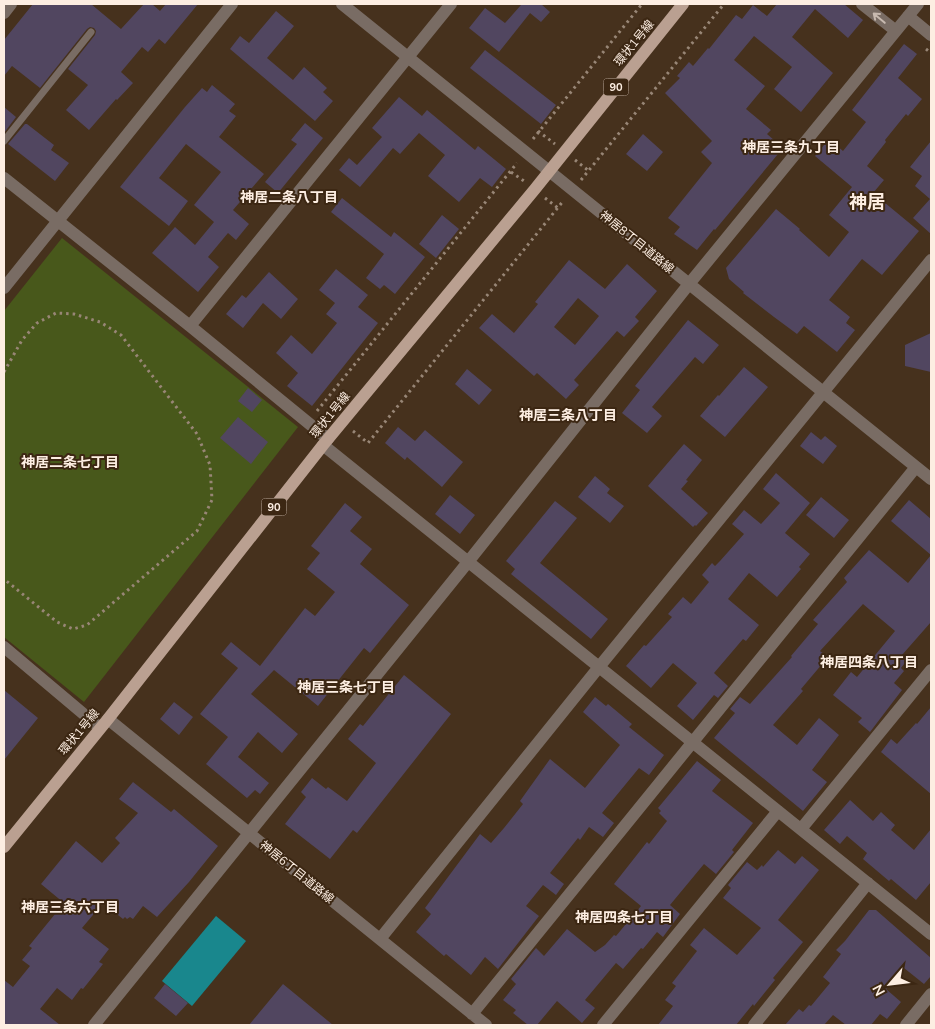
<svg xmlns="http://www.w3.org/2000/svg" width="935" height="1029" viewBox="0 0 935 1029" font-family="'Nunito Sans','Noto Sans JP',sans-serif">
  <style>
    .green { fill: #48581b }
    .water { fill: #19878d }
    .building { fill: #514660; fill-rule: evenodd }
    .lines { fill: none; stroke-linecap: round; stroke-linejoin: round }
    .path { stroke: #988676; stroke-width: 3; stroke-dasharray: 2.5 4; stroke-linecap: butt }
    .service { stroke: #796c64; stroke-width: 7 }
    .minor { stroke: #796c64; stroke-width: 12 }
    .primary { stroke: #baa091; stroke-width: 12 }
    .oneway { stroke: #c8bab0 }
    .labels { text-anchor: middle; stroke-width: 4; stroke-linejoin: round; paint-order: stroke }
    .shield { fill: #3c2713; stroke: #c3b2a4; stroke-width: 1 }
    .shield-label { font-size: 11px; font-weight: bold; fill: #fdeee2 }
    .street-label { font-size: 12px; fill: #fdeee2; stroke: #3c2713 }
    .neighbourhood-label { font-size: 14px; font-weight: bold; fill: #fdeee2; stroke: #3c2713 }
    .district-label { font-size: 18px; font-weight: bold; fill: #fdeee2; stroke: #3c2713 }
  </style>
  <rect width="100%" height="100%" fill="#46311d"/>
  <!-- green -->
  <path class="green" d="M62 238 298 427 84 702 4 637V311Z"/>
  <!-- water -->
  <path class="water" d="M216 916 246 941 192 1006 162 981Z"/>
  <!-- building -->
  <path class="building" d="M33 4H91L121 29 144 4H152L160 11 166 4H198L165 44 159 39 148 52 142 47 121 72 133 83 117 100 116 99 89 130 66 110 88 85 68 69 95 35 96 31 94 28 90 27 87 29 40 88 12 66 4 76V40Z
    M520 4H541L550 12 541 22 530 13 499 52 469 28 485 8 505 23 521 5Z
    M777 4H844L863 20 848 38 815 9 792 37 833 73 801 112 774 89 792 67 754 36 734 60 765 86 746 109 771 130 767 134 783 148 715 230 714 229 697 250 674 234 680 227 668 218 712 163 701 152 712 141 665 93 680 78 677 76 689 62 693 66 708 48 709 49 736 15 742 19 753 5 767 16Z
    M276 11 294 26 267 58 293 80 304 67 327 88 323 92 333 101 315 121 230 49 240 36 249 43Z
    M904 44 917 54 898 78 922 99 908 116 906 114 885 140 886 142 867 166 884 180 873 193 919 231 882 275 862 259 829 300 850 317 846 323 855 330 837 352 804 326 797 334 774 317 743 293 744 292 729 279 726 268 776 209 800 229 799 230 829 257 849 232 829 215 852 187 815 156 829 139 843 151 866 122 852 110Z
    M485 50 556 105 541 124 470 68Z
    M212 85 235 104 229 111 236 116 219 137 264 174 233 210 249 224 236 240 228 233 208 257 219 267 198 292 152 253 175 227 195 245 214 222 194 205 221 172 186 144 159 178 188 201 169 226 120 187 185 107 202 88 207 92Z
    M399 97 422 116 427 110 475 150 478 146 506 169 492 187 480 178 459 202 428 176 445 155 419 133 400 154 393 148 360 187 339 170 349 158 357 165 382 137 372 128Z
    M4 107 16 117 4 133Z
    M305 123 323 138 278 193 265 182 297 144 291 140Z
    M25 124H27L54 145 51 150 69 163 55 181 8 144Z
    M643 134 663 152 647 171 626 154Z
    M931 141V234L913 218 930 199 915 186 922 176 910 167Z
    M342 198 391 237 394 232 425 257 395 294 384 285 380 289 366 278 384 254 331 212Z
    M442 215 459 229 436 258 419 244Z
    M569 260 605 289 627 264 657 291 635 317 639 321 624 337 617 331 574 380 579 385 566 399 537 373 534 376 479 328 492 314 514 333 538 304 535 302ZM578 298 599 316 575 345 554 327Z
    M336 269 368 295 358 307 378 323 312 406 287 386 298 373 276 353 291 335 312 354 337 323 326 314 335 303 319 290Z
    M269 272 298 299 281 319 263 303 243 328 226 314 242 295 246 298Z
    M688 320 719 345 703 364 695 357 652 407 662 416 647 433 622 413 640 390 635 386Z
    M931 333V372L905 366V345Z
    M744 367 768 387 725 437 700 416 718 395 719 396Z
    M467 369 492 390 479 405 455 384Z
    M248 388 262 400 252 412 238 401Z
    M238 417 268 442 251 464 220 438Z
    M398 427 415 441 425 430 463 462 442 487 407 457 405 460 385 443Z
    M811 432 821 440 825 436 837 446 823 464 800 446Z
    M684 444 702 460 686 480 688 481 681 489 708 513 696 526 695 525 693 527 648 486Z
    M776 473 810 503 785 533 810 554 799 567 801 569 777 597 749 573 728 599 759 625 746 641 743 639 714 673 728 686 718 698 714 695 693 720 677 706 697 683 673 663 651 688 626 666 644 645 646 646 672 617 668 614 683 597 691 604 709 582 702 575 712 563 715 566 720 561 744 534 732 524 744 510 761 524 780 503 763 489Z
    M595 476 610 489 607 493 624 506 610 523 578 497Z
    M450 495 475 515 460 534 435 514Z
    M821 497 849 520 834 538 806 515Z
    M909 500 931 519V555L891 521Z
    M555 501 577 518 540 563 608 619 591 639 511 574 515 569 506 561Z
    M345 503 362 517 350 531 372 549 360 564 409 605 370 653 364 648 318 706 274 670 251 694 298 734 282 753 258 732 238 757 269 783 260 794 255 790 247 798 206 764 228 737 200 714 238 668 221 654 231 642 260 666 305 608 315 616 335 592 307 569 320 553 311 546Z
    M869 550 908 583 931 555V622L902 655 908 659 901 668 904 671 894 683 902 690 870 732 858 722 862 718 833 695 851 672 857 677 895 631 863 604 820 651 828 657 801 689 803 691 773 725 797 745 819 718 839 735 812 770 827 782 803 811 714 738 735 713 730 709 740 697 750 704 792 657 791 656 818 624 813 620 847 582 844 578Z
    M404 675 451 714 357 833 353 830 330 859 285 824 306 797 301 792 312 778 326 789 328 787 347 801 376 763 348 739 360 724 363 726Z
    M4 690 38 718 4 760Z
    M595 697 606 706 608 704 632 724 629 727 664 755 649 775 639 768 602 813 614 823 603 837 589 827 580 840 578 838 550 873 564 884 556 895 543 885 526 906 539 916 498 969 485 957 471 975 446 954 444 956 416 932 431 914 425 908 480 834 491 843 504 828 523 804 520 801 550 759 585 788 620 745 583 712Z
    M174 702 193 717 179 735 160 719Z
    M931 707V794L881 752 891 739 897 744 916 723 917 724Z
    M697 761 721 780 712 791 753 823 732 850 734 852 716 874 704 864 670 905 680 914 663 937 657 932 643 949 641 948 623 969 616 963 585 1000 595 1008 582 1023 557 1001 537 1025H528L513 1013 516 1010 503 1000 516 984 511 979 536 948 544 956 567 929 595 952 605 945 614 935 616 936 641 906 614 884 647 842 649 844 667 821 659 813 661 811 658 808Z
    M133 782 171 812 174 809 218 846 189 882 157 917 143 906 133 919 130 917 127 919 125 917 123 919 103 903 82 928 109 949 99 962 103 964 83 989 81 988 72 1000 57 988 40 1009 60 1025H4V980L13 987 30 966 22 960 32 948 29 946 64 903 41 884 76 841 102 863 120 843 115 838 138 813 119 799Z
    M850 800 873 821 881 812 895 825 891 830 914 850 931 829V882L916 900 891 879 889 881 863 859 867 853 847 836 840 844 824 830Z
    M778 850 795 864 802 856 819 870 778 920 803 942 773 978 775 980 766 991 754 1006 753 1004 736 1025H658L673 1006 665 1000 676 986 672 983 697 951 690 945 704 928 737 955 761 928 723 898 731 888 728 885 747 862 757 870 762 865 763 867Z
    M869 910H876L931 958V976L924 984 904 968 886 989 901 1002 887 1019 880 1014 871 1025H846L833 1015 824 1025H785L799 1009 803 1012 809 1005 811 1006 830 983 823 977 841 954 836 950 845 941Z
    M165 984 188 1003 176 1016 154 998Z
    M283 984 333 1025H249Z"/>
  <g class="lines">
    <!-- path -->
    <path class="path" d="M926 49 931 53
      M538 131 555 144
      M533 139 642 4
      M575 160 589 171
      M511 172 524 181
      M581 180 724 4
      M545 198 558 208
      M4 372 22 340 37 323 56 313 74 314 100 322 121 335 197 434 210 465 212 500 197 531 87 625 73 629 57 622 4 579
      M317 411 517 163
      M353 431 368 443 564 200"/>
    <!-- service -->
    <path class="service" d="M4 141 91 32"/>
    <!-- minor -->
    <path class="minor" d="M342 4 931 479
      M862 4 896 31
      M4 13 11 4
      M908 16 931 35
      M4 178 190 326 328 439
      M4 288 232 4
      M190 326 451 4
      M323 445 931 934
      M4 647 99 727
      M108 719 486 1025
      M801 829 931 670
      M380 939 599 667 931 260
      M472 1014 916 467
      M94 1025 468 562 689 284 918 4
      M603 1025 778 811
      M754 1025 868 883
      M906 1025 931 994"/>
    <!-- primary -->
    <path class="primary" d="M4 847 108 719 323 445 535 189 683 4"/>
  </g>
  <!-- one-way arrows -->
  <defs><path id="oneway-shaft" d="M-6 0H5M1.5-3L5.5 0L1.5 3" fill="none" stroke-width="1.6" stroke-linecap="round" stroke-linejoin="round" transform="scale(1.25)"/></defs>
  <use class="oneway" href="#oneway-shaft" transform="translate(879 18) rotate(-140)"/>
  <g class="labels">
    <!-- shield labels -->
    <g class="shield">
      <rect x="603.5" y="78.5" width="25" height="17" rx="4"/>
      <rect x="261.5" y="498.5" width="25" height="17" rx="4"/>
    </g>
    <g class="shield-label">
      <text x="616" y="91">90</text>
      <text x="274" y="511">90</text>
    </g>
    <!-- street labels -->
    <g class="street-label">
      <text transform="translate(634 43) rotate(-51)" y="4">環状1号線</text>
      <text transform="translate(637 242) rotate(39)" y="4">神居8丁目道路線</text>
      <text transform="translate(330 415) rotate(-51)" y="4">環状1号線</text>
      <text transform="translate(79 732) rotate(-50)" y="4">環状1号線</text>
      <text transform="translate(297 872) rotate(39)" y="4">神居6丁目道路線</text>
    </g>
    <!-- neighbourhood labels -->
    <g class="neighbourhood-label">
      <text x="791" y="152">神居三条九丁目</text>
      <text x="289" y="202">神居二条八丁目</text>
      <text x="568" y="420">神居三条八丁目</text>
      <text x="70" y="467">神居二条七丁目</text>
      <text x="869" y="667">神居四条八丁目</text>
      <text x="346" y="692">神居三条七丁目</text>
      <text x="70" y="912">神居三条六丁目</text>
      <text x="624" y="922">神居四条七丁目</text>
    </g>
    <!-- district labels -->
    <g class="district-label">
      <text x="867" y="208">神居</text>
    </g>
  </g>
  <!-- border -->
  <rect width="935" height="1029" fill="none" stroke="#fdeee2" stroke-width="10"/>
  <!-- north arrow -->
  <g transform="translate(890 984) rotate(242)" stroke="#3c2713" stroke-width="4" paint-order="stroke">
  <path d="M0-4L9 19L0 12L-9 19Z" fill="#fdeee2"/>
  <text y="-8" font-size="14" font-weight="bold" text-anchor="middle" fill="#fdeee2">N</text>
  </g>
</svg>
